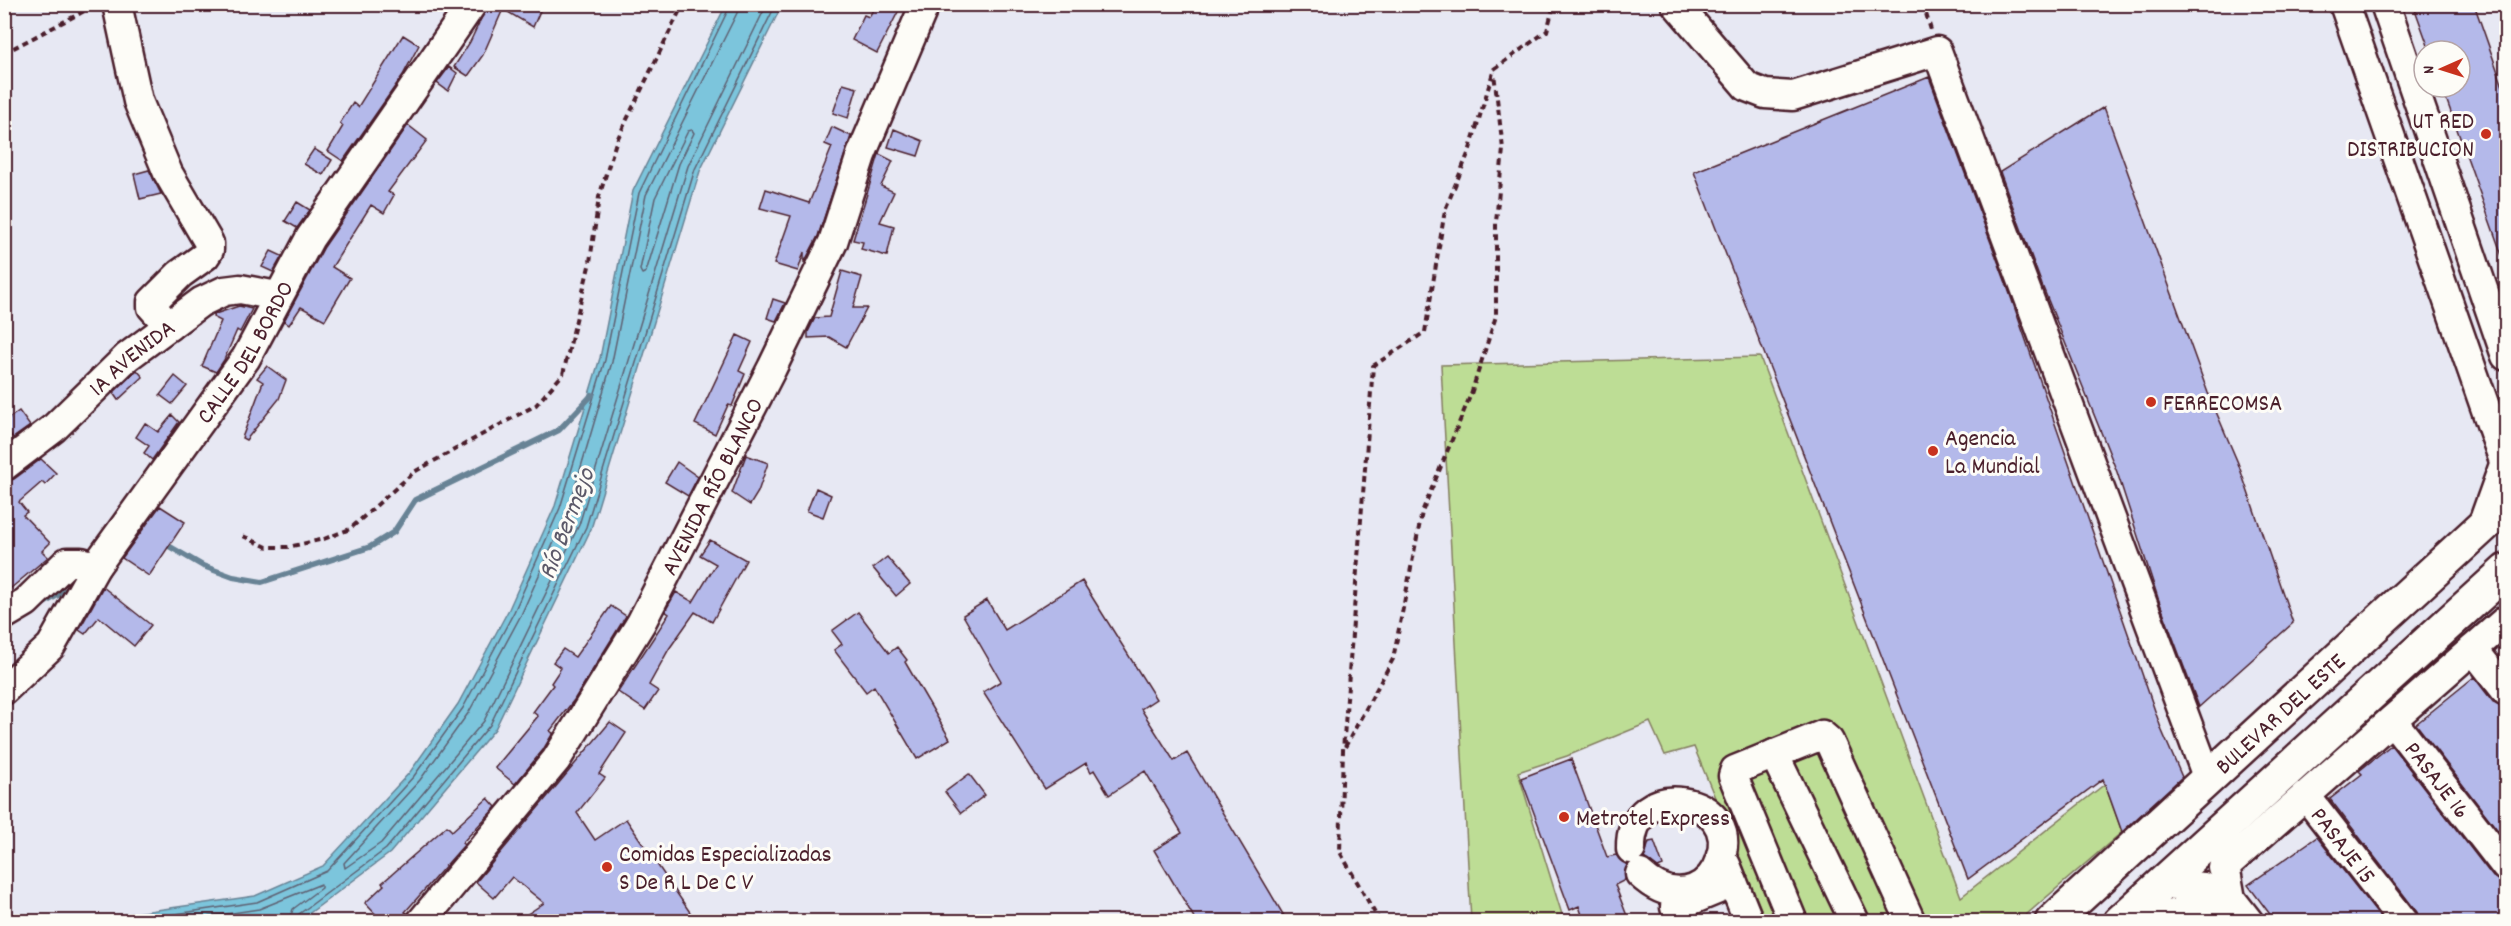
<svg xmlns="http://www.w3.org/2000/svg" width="2511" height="926" viewBox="0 0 2511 926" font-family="Dekko,sans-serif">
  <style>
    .green { fill: #bddd95; stroke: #847e60; stroke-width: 1.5 }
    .water { fill: #7cc5dc; stroke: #688395; stroke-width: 1.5 }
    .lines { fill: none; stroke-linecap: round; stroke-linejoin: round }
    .shore { stroke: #5e6172; stroke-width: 1.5 }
    .stream { stroke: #688395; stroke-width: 6 }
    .building { fill: #b4b9ea; stroke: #4a1f2b; stroke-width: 1.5 }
    .minor-casing { stroke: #4a1f2b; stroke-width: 33 }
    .highway-casing { stroke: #4a1f2b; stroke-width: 38 }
    .path { stroke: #4a1f2b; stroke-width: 4; stroke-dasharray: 6 4.5; stroke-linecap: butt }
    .minor { stroke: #fdfcf7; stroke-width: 28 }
    .highway { stroke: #fdfcf7; stroke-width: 33 }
    .poi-dot { fill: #c8321e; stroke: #fdfcf7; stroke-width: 2 }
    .labels { text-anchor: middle; stroke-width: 6; stroke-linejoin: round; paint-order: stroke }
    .poi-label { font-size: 24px; fill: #4a1f2b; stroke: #fdfcf7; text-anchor: start }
    .street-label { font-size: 24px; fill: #4a1f2b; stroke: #fdfcf7 }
    .water-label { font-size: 26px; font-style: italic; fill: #5c5969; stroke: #fdfcf7 }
  </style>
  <rect width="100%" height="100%" fill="#e7e8f3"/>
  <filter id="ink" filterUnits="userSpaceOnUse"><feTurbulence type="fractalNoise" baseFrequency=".0167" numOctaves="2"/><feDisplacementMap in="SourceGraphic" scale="12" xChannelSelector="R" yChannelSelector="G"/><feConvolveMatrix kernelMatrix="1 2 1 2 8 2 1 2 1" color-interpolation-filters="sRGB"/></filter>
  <g filter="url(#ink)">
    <!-- green -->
    <path class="green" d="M1760 357 1961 897 2105 784 2122 832 2019 921H1766L1694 747 1665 755 1650 722 1567 756 1518 772 1564 921H1471L1441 365Z"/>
    <!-- water -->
    <path class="water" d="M726 5H782L700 171 591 529 495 729 390 853 299 921H79L255 896 323 866 410 772 458 704 509 609 555 506 600 358 633 191Z"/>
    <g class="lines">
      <!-- shore -->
      <path class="shore" d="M738 4 737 13 646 195 612 362 568 511 521 615 469 712 420 780 344 863 345 868 381 843 484 721 579 525 688 166 767 4
        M692 130 694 133 679 164 646 272 642 274 640 270 655 198 688 131Z
        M121 922 257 902 327 871 414 776 463 708 514 612 560 508 605 360 639 193 731 4
        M173 922 259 909 321 884V888L293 909 289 922
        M296 922 299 914 386 849 490 725 586 527 695 169 776 4"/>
      <!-- stream -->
      <path class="stream" d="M162 542 203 566 233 577 262 582 370 547 394 532 415 500 559 430 592 395
        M41 605 73 586"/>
    </g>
    <!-- building -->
    <path class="building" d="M488 4H543L533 27 503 9 483 55 468 76 454 67 470 42Z
      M876 4H902L877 53 852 40 864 15 869 17Z
      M2413 4H2474L2506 95V261H2504L2442 87H2460V51H2430Z
      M403 35 419 45 403 75 343 161 328 151 343 126 340 123 353 103 358 107Z
      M449 67 457 73 448 91 437 83Z
      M1929 77 2006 283 2162 731 2182 777 2122 832 2103 779 1968 879 1694 172Z
      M843 84 857 88 848 118 833 113Z
      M2104 107 2208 393 2238 463 2293 623 2199 707 2158 598 2117 472 2042 285 2000 172Z
      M408 125 427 140 388 192 394 195 384 213 371 205 332 267 350 278 325 320 301 307 289 325 284 321 324 247Z
      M832 127 851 136 818 236 804 263V252L798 271 774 264 791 216 760 208 766 189 809 203 832 147 825 144Z
      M894 129 923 141 918 156 888 147Z
      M314 149 332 160 323 175 304 164Z
      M879 154 893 161 881 186 894 192 880 222 894 226 887 256 861 249 863 242 853 240Z
      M149 170 161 194 140 199 134 174Z
      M297 202 310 210 297 228 285 221Z
      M271 251 282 256 273 272 262 267Z
      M842 271 862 277 853 308H867L846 347 829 337 808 338V332L815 318 829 317Z
      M773 299 785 303 776 321 767 318Z
      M239 306 252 309 240 332 237 330 224 360 216 372 202 366 221 321 213 317 215 314Z
      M737 335 752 342 739 371 745 374 732 406 728 405 715 434 695 424Z
      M267 366 286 380 279 399 246 440 242 438 263 382 257 378Z
      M137 370 143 377 118 400 113 393Z
      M175 376 187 386 172 404 160 395Z
      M19 411 30 426 13 438 4 426V422Z
      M172 415 179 422 152 460 144 453 149 446 136 437 145 423 158 432Z
      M746 455 768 463 758 492 750 505 732 493Z
      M41 459 56 473 45 485 42 482 19 502 27 512 23 515 50 543 42 551 48 557 4 594V482L14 479Z
      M677 462 698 477 688 496 665 482Z
      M816 488 831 495 823 517 807 511Z
      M160 506 185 522 149 576 122 558Z
      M710 540 746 560 712 622 695 612 669 649 649 685 658 691 645 710 618 692 669 614 665 611 676 592 693 602 716 564 700 555Z
      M887 557 910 584 896 596 873 568Z
      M1082 581 1156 699 1141 709 1174 761 1187 753 1287 921H1196L1154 850 1182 833 1145 771 1109 795 1094 770 1091 772 1086 763 1045 789 983 692 1001 681 963 615 987 600 1005 630Z
      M103 587 151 625 134 646 99 617 85 634 79 630Z
      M611 606 626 616 574 700 550 731 553 733 543 750 515 784 495 768 538 716 533 712 553 685 551 683 561 668 553 662 563 649 575 657Z
      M858 612 889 653 897 647 907 660 905 662 950 739 917 759 874 686 866 692 834 650 842 644 832 631Z
      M2474 677 2493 702 2506 707V841L2416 724Z
      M610 722 626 733 599 774 605 778 577 813 595 840 626 819 696 921H517L544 903 512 877 494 898 476 882Z
      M2391 745 2493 877 2506 883V921H2420L2417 912 2330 799 2362 774 2359 771Z
      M1571 759 1607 857 1616 855 1627 865 1625 880 1615 885 1629 921H1584L1579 906 1570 910 1521 778Z
      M969 774 985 795 961 813 945 792Z
      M488 798 496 807 462 843 464 845 405 912 407 913 399 921H382L365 903 384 885 382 883 447 826 452 831Z
      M2317 837 2383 921H2275L2248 885Z
      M1654 841 1663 866 1658 868 1644 858 1649 842Z"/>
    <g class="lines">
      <!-- minor casing -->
      <g class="minor-casing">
        <g id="minor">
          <path d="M117 4 138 101 168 173 209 243V250L205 256 180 274 152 302V307L169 326"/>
          <path d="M1676 4 1747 87 1765 94 1793 96 1937 51 2208 779"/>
          <path d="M2344 4 2504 461"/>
          <path d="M2385 4 2506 356"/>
          <path id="s1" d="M4 466 54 428 127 357 201 302 224 291 240 289 277 296"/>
          <path d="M2482 526 2506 459"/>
          <path d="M4 615 26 602 67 562H81L96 566"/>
          <path d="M2473 649 2506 691"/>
          <path id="s2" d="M4 690 51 646 96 566 246 358 310 238 472 4"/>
          <path id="s3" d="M2392 720 2506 867"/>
          <path d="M1774 754 1855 922"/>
          <path id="s4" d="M2306 796 2404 922"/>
          <path d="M1631 849C1629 774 1743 796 1720 859 1716 872 1708 883 1694 889 1673 897 1655 888 1640 874"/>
          <path d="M2222 849 2231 899 2249 922"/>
          <path d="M1726 865 1749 922"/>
          <path d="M2223 868 2506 620"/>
          <path d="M2161 884 2204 887 2231 899"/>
          <path id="s5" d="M421 922 556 760 641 623 772 368 833 242 861 155 925 4"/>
          <path d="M1679 922 1675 907 1733 883"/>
          <path d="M1793 922 1733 776 1735 770 1822 735 1829 741 1911 922"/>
          <path d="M2162 922 2168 915 2231 899"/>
        </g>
      </g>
      <!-- highway casing -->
      <g class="highway-casing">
        <g id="highway">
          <path id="s6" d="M2052 922 2506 505"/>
          <path d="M2120 922 2506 571"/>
        </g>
      </g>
      <!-- path -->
      <path class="path" d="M1923 4 1931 30
        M4 53 94 6
        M243 536 267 547H288L324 539 350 529 414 472 536 405 563 374 590 262 599 197 616 142 683 4
        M1345 747 1393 659 1422 512 1471 394 1496 316V222L1503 149 1494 73
        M1380 922 1340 852 1343 750 1373 366 1425 332 1445 210 1470 149 1494 69 1547 31 1554 4"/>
      <!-- minor -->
      <use href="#minor" class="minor"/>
      <!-- highway -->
      <use href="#highway" class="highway"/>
    </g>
  </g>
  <!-- markers -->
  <g class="poi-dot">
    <circle cx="2486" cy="134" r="6"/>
    <circle cx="2151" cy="402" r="6"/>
    <circle cx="1933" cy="451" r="6"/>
    <circle cx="1564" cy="817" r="6"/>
    <circle cx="607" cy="867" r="6"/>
  </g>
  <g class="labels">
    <!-- poi labels -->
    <g class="poi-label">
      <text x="2474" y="128" text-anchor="end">UT RED<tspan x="2474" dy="28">DISTRIBUCION</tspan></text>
      <text x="2163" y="410">FERRECOMSA</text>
      <text x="1945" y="445">Agencia<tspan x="1945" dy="28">La Mundial</tspan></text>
      <text x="1576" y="825">Metrotel Express</text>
      <text x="619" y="861">Comidas Especializadas<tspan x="619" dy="28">S De R L De C V</tspan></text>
    </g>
    <!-- street labels -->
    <g class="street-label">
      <text dy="8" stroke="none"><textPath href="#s2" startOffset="417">CALLE DEL BORDO</textPath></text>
      <text dy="8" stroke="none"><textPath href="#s1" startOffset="168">1A AVENIDA</textPath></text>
      <text dy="8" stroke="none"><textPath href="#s5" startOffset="526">AVENIDA RÍO BLANCO</textPath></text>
      <text dy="8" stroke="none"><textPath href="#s6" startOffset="309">BULEVAR DEL ESTE</textPath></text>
      <text dy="8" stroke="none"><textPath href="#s3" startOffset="75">PASAJE 16</textPath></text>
      <text dy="8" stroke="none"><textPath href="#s4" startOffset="62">PASAJE 15</textPath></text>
    </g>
    <!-- water labels -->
    <g class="water-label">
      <text transform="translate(565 523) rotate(-69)" y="9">Río Bermejo</text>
    </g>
  </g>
  <!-- margin -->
  <rect width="2511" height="926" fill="none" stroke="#fdfcf7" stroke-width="24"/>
  <rect x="12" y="12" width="2487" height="902" fill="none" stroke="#4a1f2b" stroke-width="2" filter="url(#ink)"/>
  <!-- north arrow -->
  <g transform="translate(2442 69) rotate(267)"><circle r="28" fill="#fdfcf7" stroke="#b5a4a5" stroke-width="1.5"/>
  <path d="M0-4.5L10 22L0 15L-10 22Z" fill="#c8321e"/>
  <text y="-9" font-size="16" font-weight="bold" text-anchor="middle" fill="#4a1f2b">N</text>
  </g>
</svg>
